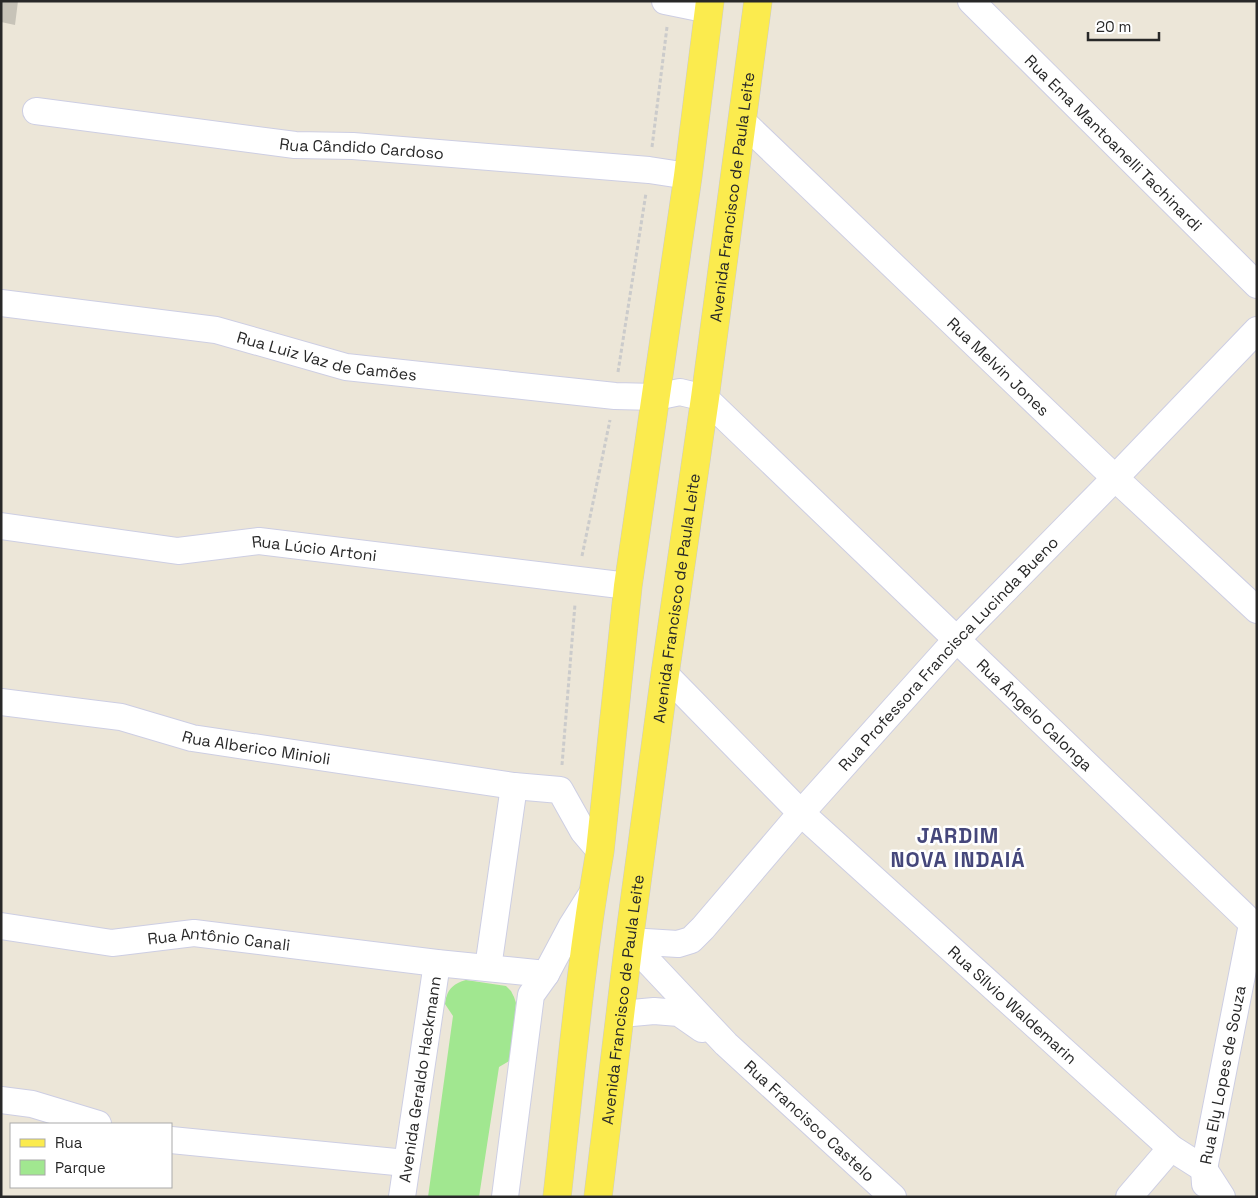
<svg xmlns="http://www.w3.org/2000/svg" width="1258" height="1198" viewBox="0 0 1258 1198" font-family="'Space Grotesk',sans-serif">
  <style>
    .green { fill: #a1e790 }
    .building { fill: #c7c3b8 }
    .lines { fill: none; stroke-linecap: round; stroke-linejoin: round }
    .minor-casing { stroke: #cdcee3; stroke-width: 28 }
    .primary-casing { stroke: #cbcbcb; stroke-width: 29 }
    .path { stroke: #cbcbcb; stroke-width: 3; stroke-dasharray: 4 2.5; stroke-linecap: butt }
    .minor { stroke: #fff; stroke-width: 26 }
    .primary { stroke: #fbeb4e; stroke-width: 28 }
    .labels { text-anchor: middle; stroke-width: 5; stroke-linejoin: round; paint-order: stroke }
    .street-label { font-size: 16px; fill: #282828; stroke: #fff }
    .district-label { font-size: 21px; font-weight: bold; letter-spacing: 1px; fill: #45477b; stroke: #fff }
  </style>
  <rect width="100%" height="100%" fill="#ece6d8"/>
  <!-- green -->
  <path class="green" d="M466 980 506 986 511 991 514 997 516 1003 511 1060 499 1067 479 1197H428L453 1016 445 1004C447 990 452 984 466 980Z"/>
  <!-- building -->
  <path class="building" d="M1 1H18L15 25 1 22Z"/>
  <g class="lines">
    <!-- minor casing -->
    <g class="minor-casing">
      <g id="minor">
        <path d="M665 1 709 10"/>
        <path id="s1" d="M971 1 1257 285"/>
        <path id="s2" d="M36 111 295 145 353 146 649 170 688 176"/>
        <path id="s3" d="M742 121 1115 478 1257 610"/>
        <path id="s4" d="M1 303 216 330 346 367 615 396 656 397 680 392 705 398 1257 928"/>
        <path id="s5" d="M1 526 178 551 259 541 628 586"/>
        <path id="s6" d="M665 674 801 813 1171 1148 1204 1169 1222 1197"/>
        <path id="s7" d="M1 702 121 717 192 738 514 786 560 790 583 831 600 851"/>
        <path id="s8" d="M1 926 112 943 194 933 437 963 546 974"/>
        <path id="s9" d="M629 941 678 944 691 940 703 928 801 813 956 640 1115 478 1257 330"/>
        <path id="s10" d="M629 941 726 1044 893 1197"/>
        <path d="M488 968 514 786"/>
        <path d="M621 1014 654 1011 679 1013 702 1029"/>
        <path d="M1 1100 32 1104 98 1124"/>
        <path d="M171 1140 406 1163"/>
        <path id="s11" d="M1205 1184 1204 1169 1252 924"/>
        <path id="s12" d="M402 1197 437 963"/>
        <path d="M505 1197 531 995 546 974 571 927 593 892"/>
        <path d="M1129 1197 1171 1148"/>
      </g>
    </g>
    <!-- primary casing -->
    <g class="primary-casing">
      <g id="primary">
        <path d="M557 1197C570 1082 580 966 600 851L628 586 688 176 710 1"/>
        <path id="s13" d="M598 1197 629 941 665 674 705 398 758 1"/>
      </g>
    </g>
    <!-- path -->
    <path class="path" d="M652 147 667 27
      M618 372 646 193
      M582 556 610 420
      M562 765 575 604"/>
    <!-- minor -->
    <use href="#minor" class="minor"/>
    <!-- primary -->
    <use href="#primary" class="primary"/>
  </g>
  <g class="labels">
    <!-- street labels -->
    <g class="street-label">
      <text dy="6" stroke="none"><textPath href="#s1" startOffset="201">Rua Ema Mantoanelli Tachinardi</textPath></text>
      <text dy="6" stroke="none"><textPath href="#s2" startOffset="328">Rua Cândido Cardoso</textPath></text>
      <text dy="6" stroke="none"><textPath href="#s13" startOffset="1009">Avenida Francisco de Paula Leite</textPath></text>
      <text dy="6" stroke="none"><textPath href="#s4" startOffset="331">Rua Luiz Vaz de Camões</textPath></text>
      <text dy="6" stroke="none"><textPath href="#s3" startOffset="355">Rua Melvin Jones</textPath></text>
      <text dy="6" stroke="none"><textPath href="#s5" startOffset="316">Rua Lúcio Artoni</textPath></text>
      <text dy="6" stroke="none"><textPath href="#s13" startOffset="604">Avenida Francisco de Paula Leite</textPath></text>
      <text dy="6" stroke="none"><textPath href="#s9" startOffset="448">Rua Professora Francisca Lucinda Bueno</textPath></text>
      <text dy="6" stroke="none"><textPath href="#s4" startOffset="1171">Rua Ângelo Calonga</textPath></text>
      <text dy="6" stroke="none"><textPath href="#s7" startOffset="260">Rua Alberico Minioli</textPath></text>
      <text dy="6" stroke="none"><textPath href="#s8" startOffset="220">Rua Antônio Canali</textPath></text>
      <text dy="6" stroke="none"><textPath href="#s13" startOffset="199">Avenida Francisco de Paula Leite</textPath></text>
      <text dy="6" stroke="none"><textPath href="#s6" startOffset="480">Rua Sílvio Waldemarin</textPath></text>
      <text dy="6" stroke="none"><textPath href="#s11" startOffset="111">Rua Ely Lopes de Souza</textPath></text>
      <text dy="6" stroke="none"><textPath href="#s12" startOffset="119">Avenida Geraldo Hackmann</textPath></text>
      <text dy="6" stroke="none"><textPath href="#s10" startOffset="255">Rua Francisco Castelo</textPath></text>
    </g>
    <!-- district labels -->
    <g class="district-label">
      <text x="958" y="843">JARDIM<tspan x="958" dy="24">NOVA INDAIÁ</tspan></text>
    </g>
  </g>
  <!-- border -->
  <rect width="1258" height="1198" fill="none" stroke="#282828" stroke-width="5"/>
  <!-- legend -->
  <rect x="10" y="1123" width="162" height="65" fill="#ffffff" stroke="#a9a9a9"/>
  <rect x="20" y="1139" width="25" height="8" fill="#fbeb4e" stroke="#a9a9a9"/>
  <text x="55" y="1148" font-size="15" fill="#282828">Rua</text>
  <rect x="20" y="1160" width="25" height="15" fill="#a1e790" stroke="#a9a9a9"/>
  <text x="55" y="1173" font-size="15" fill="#282828">Parque</text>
  <!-- scale -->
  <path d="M1088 32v8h71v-8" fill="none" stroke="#282828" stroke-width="2.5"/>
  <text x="1096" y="32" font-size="15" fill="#282828" stroke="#ffffff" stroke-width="4" paint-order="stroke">20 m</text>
</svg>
